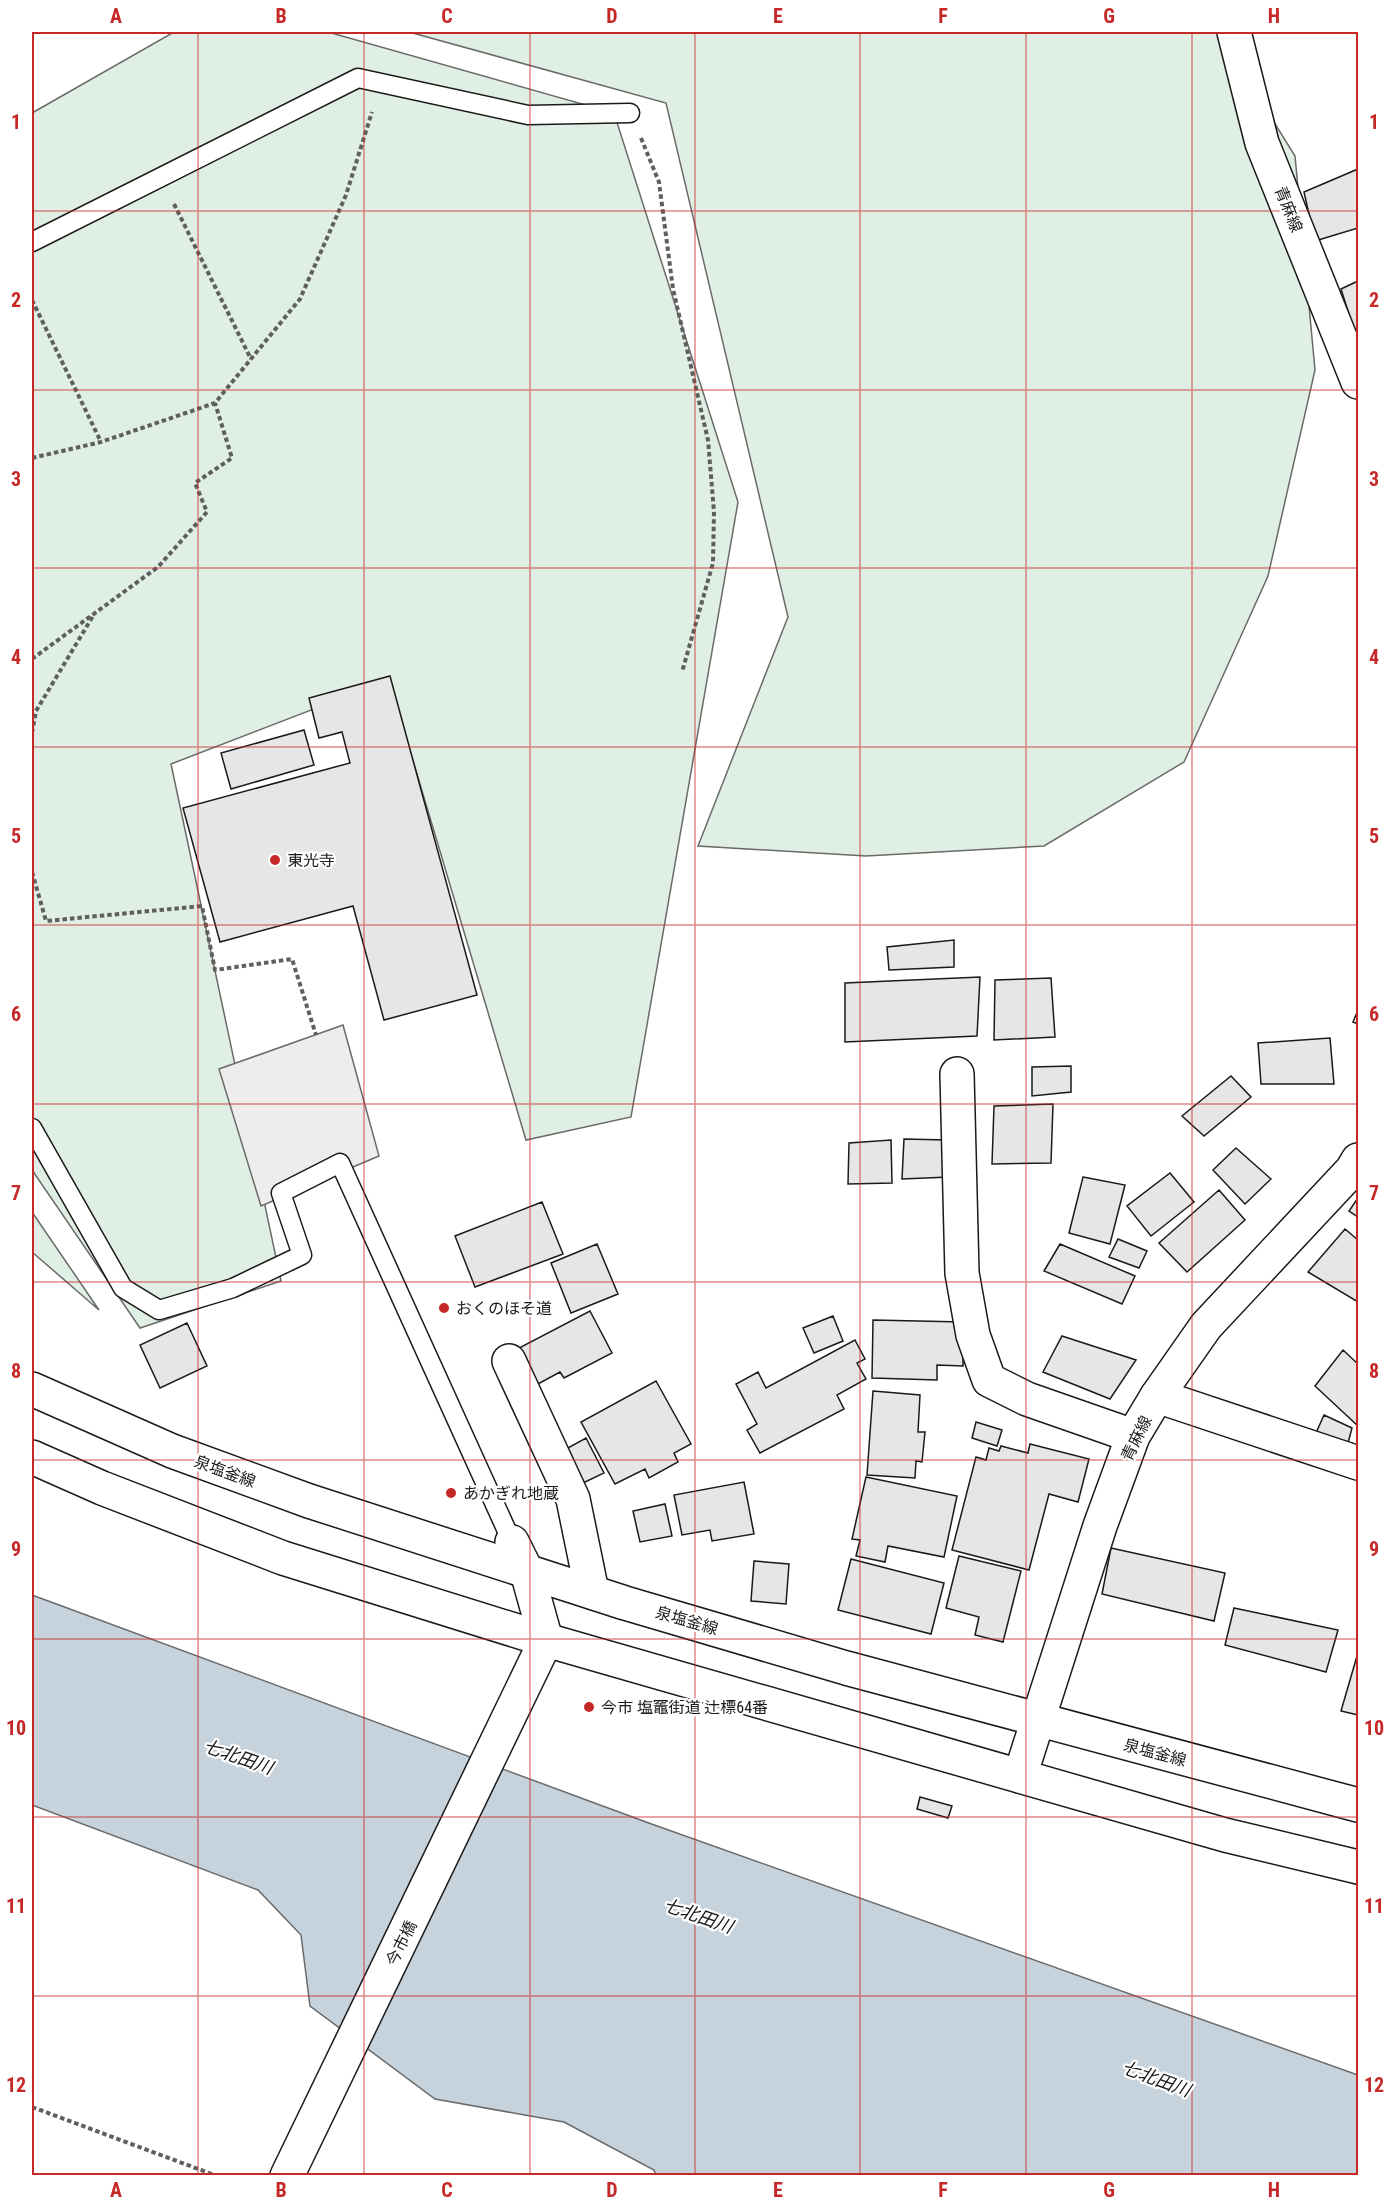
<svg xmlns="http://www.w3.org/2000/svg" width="1390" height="2207" viewBox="0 0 1390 2207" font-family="'Roboto Condensed','Noto Sans JP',sans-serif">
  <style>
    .green { fill: #e0efe3; stroke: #6a6a6a; stroke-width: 1.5 }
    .parking { fill: #ededed; stroke: #6a6a6a; stroke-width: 1.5 }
    .water { fill: #c6d2dc; stroke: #6a6a6a; stroke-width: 1.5 }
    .building { fill: #e6e6e6; stroke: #1a1a1a; stroke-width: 1.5 }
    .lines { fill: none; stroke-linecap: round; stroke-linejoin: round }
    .lane-casing { stroke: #1a1a1a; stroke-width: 21 }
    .street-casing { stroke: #1a1a1a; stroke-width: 36 }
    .secondary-casing { stroke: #1a1a1a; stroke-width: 36 }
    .primary-casing { stroke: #1a1a1a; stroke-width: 36 }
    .path { stroke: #5f5f5f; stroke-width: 4; stroke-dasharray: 4.5 3; stroke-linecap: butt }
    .lane { stroke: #fff; stroke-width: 18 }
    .street { stroke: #fff; stroke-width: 33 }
    .secondary { stroke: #fff; stroke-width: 33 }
    .primary { stroke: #fff; stroke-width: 33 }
    .grid { fill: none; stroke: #c62828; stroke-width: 1.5; stroke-opacity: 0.55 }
    .poi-dot { fill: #c62828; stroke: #fff; stroke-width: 2 }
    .labels { text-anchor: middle; stroke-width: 4.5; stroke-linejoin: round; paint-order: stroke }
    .street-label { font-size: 16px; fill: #1a1a1a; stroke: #fff }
    .poi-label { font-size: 16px; fill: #1a1a1a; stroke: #fff; text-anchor: start }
    .water-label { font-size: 18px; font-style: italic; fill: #1a1a1a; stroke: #fff }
    .neatline { fill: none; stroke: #c62828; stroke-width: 2 }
    .grid-label { font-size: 20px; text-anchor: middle; font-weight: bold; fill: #c62828 }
  </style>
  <rect width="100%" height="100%" fill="#fff"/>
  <!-- green -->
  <path class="green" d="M174 32H328L614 113 738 502 631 1117 526 1140 389 680 171 764 281 1281 140 1328 32 1170V113Z
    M409 32H1218L1295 156 1315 370 1268 576 1184 762 1044 846 866 856 698 846 788 617 666 103Z
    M32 1212 99 1310 32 1252Z"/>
  <!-- parking -->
  <path class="parking" d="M343 1025 379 1156 261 1206 219 1069Z"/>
  <!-- water -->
  <path class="water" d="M32 1595 646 1822 1358 2075V2175H656L654 2170 564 2122 435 2099 310 2006 301 1935 258 1890 32 1805Z"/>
  <!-- building -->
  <path class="building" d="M1358 169V228L1315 241 1304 192Z
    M1358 281V343L1341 289Z
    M390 676 477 995 384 1020 353 906 220 942 183 808 350 763 342 732 319 738 309 698Z
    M304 730 314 765 231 789 221 753Z
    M954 940V967L889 970 887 947Z
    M980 977 977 1036 845 1042V983Z
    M1051 978 1055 1037 994 1040 995 980Z
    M1358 1010V1024L1353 1022Z
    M1330 1038 1334 1084H1261L1258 1043Z
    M1071 1066V1092L1032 1096V1067Z
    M1231 1076 1251 1097 1204 1136 1182 1116Z
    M1053 1104 1051 1163 992 1164 994 1106Z
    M904 1139 947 1140 949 1177 902 1179Z
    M891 1140 892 1183 848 1184 849 1143Z
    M1236 1148 1271 1179 1245 1204 1213 1170Z
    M1170 1173 1194 1202 1151 1236 1127 1206Z
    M1083 1177 1125 1185 1110 1244 1069 1233Z
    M1219 1190 1245 1220 1187 1272 1159 1243Z
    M1358 1198V1217L1349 1211Z
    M542 1202 563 1254 475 1287 455 1236Z
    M1345 1229 1358 1240V1302L1308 1272Z
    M1118 1239 1147 1251 1139 1268 1109 1257Z
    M597 1244 618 1294 571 1313 551 1263Z
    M1060 1244 1135 1276 1122 1304 1044 1271Z
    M590 1311 612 1353 564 1378 560 1372 538 1384 519 1348Z
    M833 1316 843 1341 814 1353 803 1328Z
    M873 1320 963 1322V1366L937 1365V1380L872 1378Z
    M187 1323 207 1366 160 1388 140 1345Z
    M1062 1336 1136 1360 1110 1399 1043 1372Z
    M855 1340 865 1359 857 1363 866 1379 837 1395 844 1409 760 1453 747 1430 757 1424 736 1384 758 1372 766 1388Z
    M1343 1350 1358 1364V1426L1315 1386Z
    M656 1381 691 1444 674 1453 678 1462 649 1478 645 1469 615 1484 581 1422Z
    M873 1391 920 1395 918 1432H925L922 1462 916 1461 915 1478 867 1475Z
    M1324 1415 1352 1428 1348 1443 1316 1433Z
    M976 1422 1002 1430 997 1446 972 1438Z
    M586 1438 604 1473 583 1483 566 1449Z
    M1030 1444 1089 1459 1078 1502 1049 1494 1029 1570 952 1550 976 1457 986 1460 989 1448 999 1451 1001 1446 1028 1453Z
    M866 1477 957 1496 944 1557 888 1546 885 1562 856 1556 860 1540 852 1539Z
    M744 1482 754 1534 712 1541 710 1530 682 1535 674 1495Z
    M665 1504 672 1536 640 1542 633 1511Z
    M1111 1548 1225 1573 1214 1621 1102 1594Z
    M959 1556 1021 1571 1003 1642 975 1635 979 1617 946 1608Z
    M851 1559 944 1583 931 1634 838 1610Z
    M754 1561 789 1564 786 1604 751 1601Z
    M1234 1608 1338 1630 1326 1672 1225 1645Z
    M1357 1656 1358 1657V1715L1341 1711Z
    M920 1797 952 1806 948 1818 917 1809Z"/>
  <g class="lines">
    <!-- lane casing -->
    <g class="lane-casing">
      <path id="lane" d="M32 242 358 78 528 115 630 113
        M32 1128 123 1288 159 1310 233 1288 302 1255 281 1193 340 1163 512 1542"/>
    </g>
    <!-- street casing -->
    <g class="street-casing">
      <path id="street" d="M1234 32 1262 143 1358 382
        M957 1074 962 1273 973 1335 989 1380 1027 1399 1133 1436
        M509 1361 573 1499 592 1592
        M1157 1396 1358 1463"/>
    </g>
    <!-- secondary casing -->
    <g class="secondary-casing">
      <path id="secondary" d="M1020 1776 1100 1526 1133 1436 1157 1396 1206 1326 1352 1170 1358 1160
        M287 2176 546 1640 527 1572 512 1542"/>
    </g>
    <!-- primary casing -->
    <g class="primary-casing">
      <path id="primary" d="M32 1389 172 1451 309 1501 625 1603 846 1668 1358 1805
        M32 1457 102 1488 283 1558 546 1640 1225 1835 1358 1867"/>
    </g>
    <!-- path -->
    <path class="path" d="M641 138 659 182 673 289 708 440 714 512 713 563 682 672
      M174 204 251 359
      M32 300 101 442
      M32 458 101 442 215 403 300 299 346 195 372 112
      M32 659 158 567 207 512 195 483 232 458 215 403
      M32 733 36 711 93 616
      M32 872 46 921 202 906 215 970 292 959 316 1035
      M32 2107 217 2176"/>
    <!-- lane -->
    <use href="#lane" class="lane"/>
    <!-- street -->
    <use href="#street" class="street"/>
    <!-- secondary -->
    <use href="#secondary" class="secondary"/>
    <!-- primary -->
    <use href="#primary" class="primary"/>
  </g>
  <!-- grid -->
  <path class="grid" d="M198 32V2176M364 32V2176M530 32V2176M695 32V2176M860 32V2176M1026 32V2176M1192 32V2176M32 211H1358M32 390H1358M32 568H1358M32 747H1358M32 925H1358M32 1104H1358M32 1282H1358M32 1460H1358M32 1639H1358M32 1817H1358M32 1996H1358"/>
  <!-- markers -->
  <g class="poi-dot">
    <circle cx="275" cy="860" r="6"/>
    <circle cx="444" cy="1308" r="6"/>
    <circle cx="451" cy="1493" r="6"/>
    <circle cx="589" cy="1707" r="6"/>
  </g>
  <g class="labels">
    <!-- street labels -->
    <g class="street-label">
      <text transform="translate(1289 209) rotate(68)" y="6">青麻線</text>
      <text transform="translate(1136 1438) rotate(-64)" y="6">青麻線</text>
      <text transform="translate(225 1471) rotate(20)" y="6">泉塩釜線</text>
      <text transform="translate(687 1620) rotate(16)" y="6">泉塩釜線</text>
      <text transform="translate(1155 1752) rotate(15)" y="6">泉塩釜線</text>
      <text transform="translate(401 1943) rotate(-64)" y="6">今市橋</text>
    </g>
    <!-- poi labels -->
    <g class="poi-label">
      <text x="287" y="866">東光寺</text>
      <text x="456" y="1314">おくのほそ道</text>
      <text x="463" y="1499">あかぎれ地蔵</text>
      <text x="601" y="1713">今市 塩竈街道 辻標64番</text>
    </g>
    <!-- water labels -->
    <g class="water-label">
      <text transform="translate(238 1757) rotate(19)" y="6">七北田川</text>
      <text transform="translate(698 1916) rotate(19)" y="6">七北田川</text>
      <text transform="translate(1156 2079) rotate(20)" y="6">七北田川</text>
    </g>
  </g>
  <!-- border -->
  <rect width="1390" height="2207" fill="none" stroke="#ffffff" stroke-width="66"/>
  <rect x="33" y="33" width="1324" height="2141" class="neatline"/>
  <g class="grid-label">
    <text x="116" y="23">A</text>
    <text x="281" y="23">B</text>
    <text x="447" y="23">C</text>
    <text x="612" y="23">D</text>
    <text x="778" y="23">E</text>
    <text x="943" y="23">F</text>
    <text x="1109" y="23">G</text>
    <text x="1274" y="23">H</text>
    <text x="16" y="129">1</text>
    <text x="1374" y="129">1</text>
    <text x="16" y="307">2</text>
    <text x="1374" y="307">2</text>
    <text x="16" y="486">3</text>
    <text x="1374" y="486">3</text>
    <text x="16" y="664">4</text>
    <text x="1374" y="664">4</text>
    <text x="16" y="843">5</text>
    <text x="1374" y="843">5</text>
    <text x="16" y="1021">6</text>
    <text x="1374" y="1021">6</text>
    <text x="16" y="1200">7</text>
    <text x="1374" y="1200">7</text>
    <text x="16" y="1378">8</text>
    <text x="1374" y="1378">8</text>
    <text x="16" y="1556">9</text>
    <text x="1374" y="1556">9</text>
    <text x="16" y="1735">10</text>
    <text x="1374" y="1735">10</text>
    <text x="16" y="1913">11</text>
    <text x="1374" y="1913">11</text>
    <text x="16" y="2092">12</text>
    <text x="1374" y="2092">12</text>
    <text x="116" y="2197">A</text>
    <text x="281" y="2197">B</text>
    <text x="447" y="2197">C</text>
    <text x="612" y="2197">D</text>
    <text x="778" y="2197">E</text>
    <text x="943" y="2197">F</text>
    <text x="1109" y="2197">G</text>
    <text x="1274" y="2197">H</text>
  </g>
</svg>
